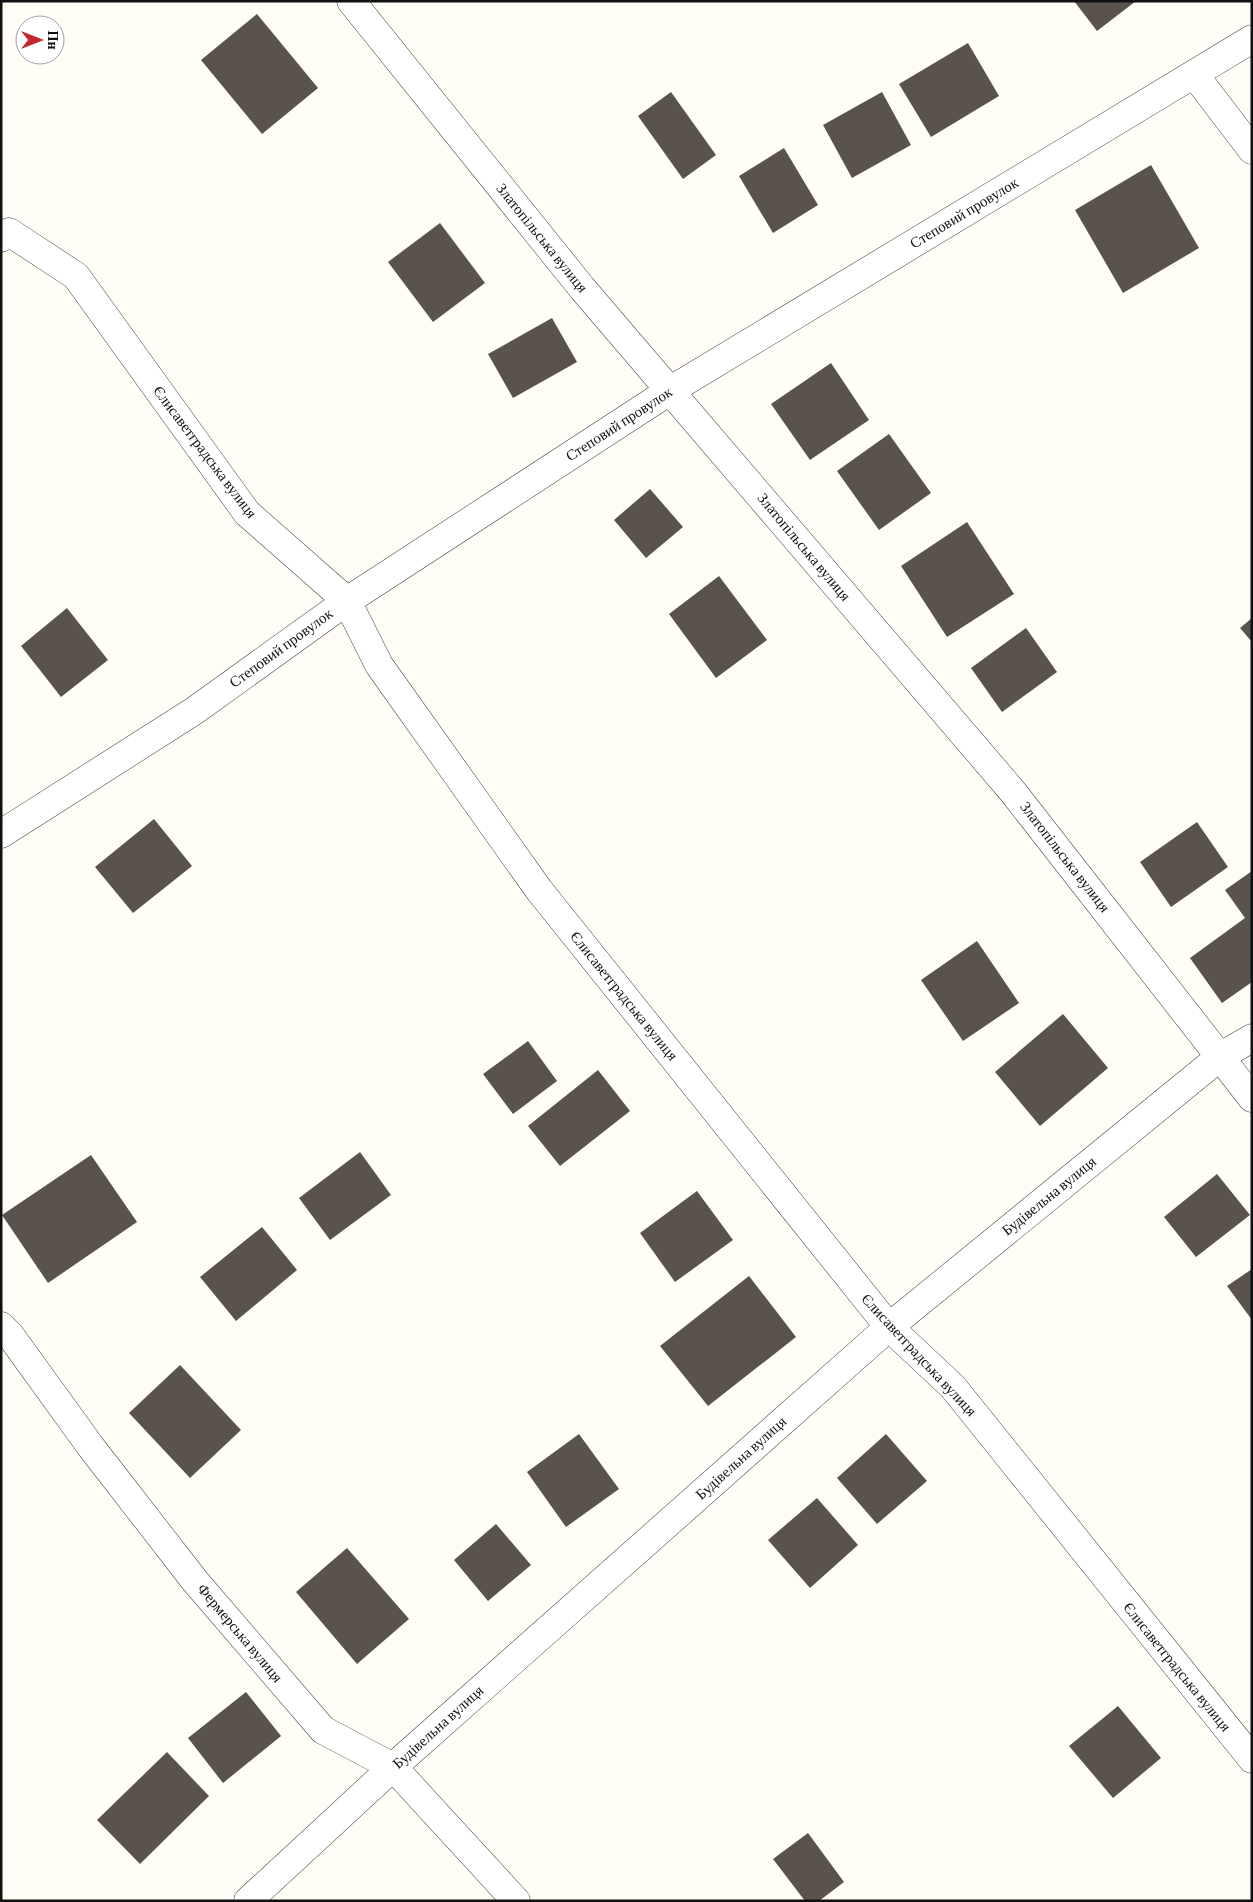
<svg xmlns="http://www.w3.org/2000/svg" width="1253" height="1902" viewBox="0 0 1253 1902" font-family="'Crimson Pro',serif">
  <style>
    .building { fill: #5a524d }
    .lines { fill: none; stroke-linecap: round; stroke-linejoin: round }
    .minor-casing { stroke: #444; stroke-width: 29 }
    .minor { stroke: #fff; stroke-width: 28 }
    .labels { text-anchor: middle; stroke-width: 5; stroke-linejoin: round; paint-order: stroke }
    .street-label { font-size: 15px; fill: #111; stroke: #fff }
  </style>
  <rect width="100%" height="100%" fill="#fffdf5"/>
  <!-- building -->
  <path class="building" d="M1074 1H1136L1097 31Z
    M257 14 318 88 262 134 201 60Z
    M968 43 999 96 931 137 899 84Z
    M671 92 716 155 683 179 638 116Z
    M882 92 911 145 852 178 823 125Z
    M784 148 818 205 773 233 739 176Z
    M1151 165 1199 248 1123 293 1075 210Z
    M440 223 485 283 433 322 388 262Z
    M552 318 577 362 513 398 488 354Z
    M831 363 869 420 810 460 771 404Z
    M889 434 931 493 879 530 837 471Z
    M650 489 683 527 646 558 614 520Z
    M967 522 1014 594 947 637 901 566Z
    M719 576 767 640 716 678 669 614Z
    M67 608 108 660 61 697 21 646Z
    M1252 618V642L1240 628Z
    M1026 628 1057 672 1002 712 971 668Z
    M154 819 192 866 133 913 95 867Z
    M1197 822 1228 867 1171 907 1140 862Z
    M1252 871V982L1222 1003 1190 958 1245 918 1225 890Z
    M977 941 1019 1003 963 1041 921 980Z
    M1063 1014 1108 1068 1040 1126 995 1072Z
    M528 1041 557 1081 513 1114 483 1074Z
    M598 1070 630 1111 560 1166 528 1126Z
    M360 1152 391 1195 330 1240 299 1198Z
    M91 1155 137 1222 48 1283 2 1215Z
    M1217 1174 1250 1215 1196 1257 1164 1217Z
    M697 1191 733 1240 675 1282 640 1233Z
    M262 1227 297 1270 236 1321 200 1277Z
    M1252 1269V1320L1227 1286Z
    M749 1276 796 1337 708 1406 660 1346Z
    M180 1365 241 1430 190 1478 129 1413Z
    M579 1434 619 1489 566 1527 527 1472Z
    M886 1434 927 1481 877 1524 837 1478Z
    M817 1498 858 1545 810 1588 768 1540Z
    M496 1524 531 1565 488 1601 454 1560Z
    M347 1548 409 1619 357 1664 296 1592Z
    M246 1692 281 1736 223 1783 188 1738Z
    M1118 1706 1161 1758 1113 1798 1069 1746Z
    M167 1752 209 1796 140 1864 97 1820Z
    M808 1833 844 1882 819 1901H805L773 1859Z"/>
  <g class="lines">
    <!-- minor casing -->
    <g class="minor-casing">
      <path id="minor" d="M351 1 582 288 1013 792 1252 1098
        M1194 74 1252 150
        M1 238 9 232 76 276 247 513 347 601 379 665 539 890 889 1327 953 1387 1252 1759
        M1 834 194 711 347 601 671 390 1252 39
        M1 1326 10 1335 91 1447 195 1581 323 1730 393 1767 516 1901
        M248 1901 393 1767 889 1327 1221 1056 1252 1038"/>
    </g>
    <!-- minor -->
    <use href="#minor" class="minor"/>
  </g>
  <g class="labels">
    <!-- street labels -->
    <g class="street-label">
      <text transform="translate(964 213) rotate(-31)" y="5">Степовий провулок</text>
      <text transform="translate(542 238) rotate(51)" y="5">Златопільська вулиця</text>
      <text transform="translate(619 424) rotate(-33)" y="5">Степовий провулок</text>
      <text transform="translate(205 452) rotate(53)" y="5">Єлисаветградська вулиця</text>
      <text transform="translate(804 547) rotate(50)" y="5">Златопільська вулиця</text>
      <text transform="translate(281 648) rotate(-36)" y="5">Степовий провулок</text>
      <text transform="translate(1065 857) rotate(52)" y="5">Златопільська вулиця</text>
      <text transform="translate(624 996) rotate(51)" y="5">Єлисаветградська вулиця</text>
      <text transform="translate(1049 1196) rotate(-39)" y="5">Будівельна вулиця</text>
      <text transform="translate(919 1355) rotate(47)" y="5">Єлисаветградська вулиця</text>
      <text transform="translate(741 1458) rotate(-42)" y="5">Будівельна вулиця</text>
      <text transform="translate(240 1633) rotate(50)" y="5">Фермерська вулиця</text>
      <text transform="translate(1177 1667) rotate(51)" y="5">Єлисаветградська вулиця</text>
      <text transform="translate(438 1727) rotate(-42)" y="5">Будівельна вулиця</text>
    </g>
  </g>
  <!-- border -->
  <rect width="1253" height="1902" fill="none" stroke="#111111" stroke-width="5"/>
  <!-- north arrow -->
  <g transform="translate(40 40) rotate(90)"><circle r="24" fill="#ffffff" stroke="#a0a0a0"/>
  <path d="M0-4L9 19L0 12L-9 19Z" fill="#c4262e"/>
  <text y="-8" font-size="14" font-weight="bold" text-anchor="middle" fill="#111111">Пн</text>
  </g>
</svg>
